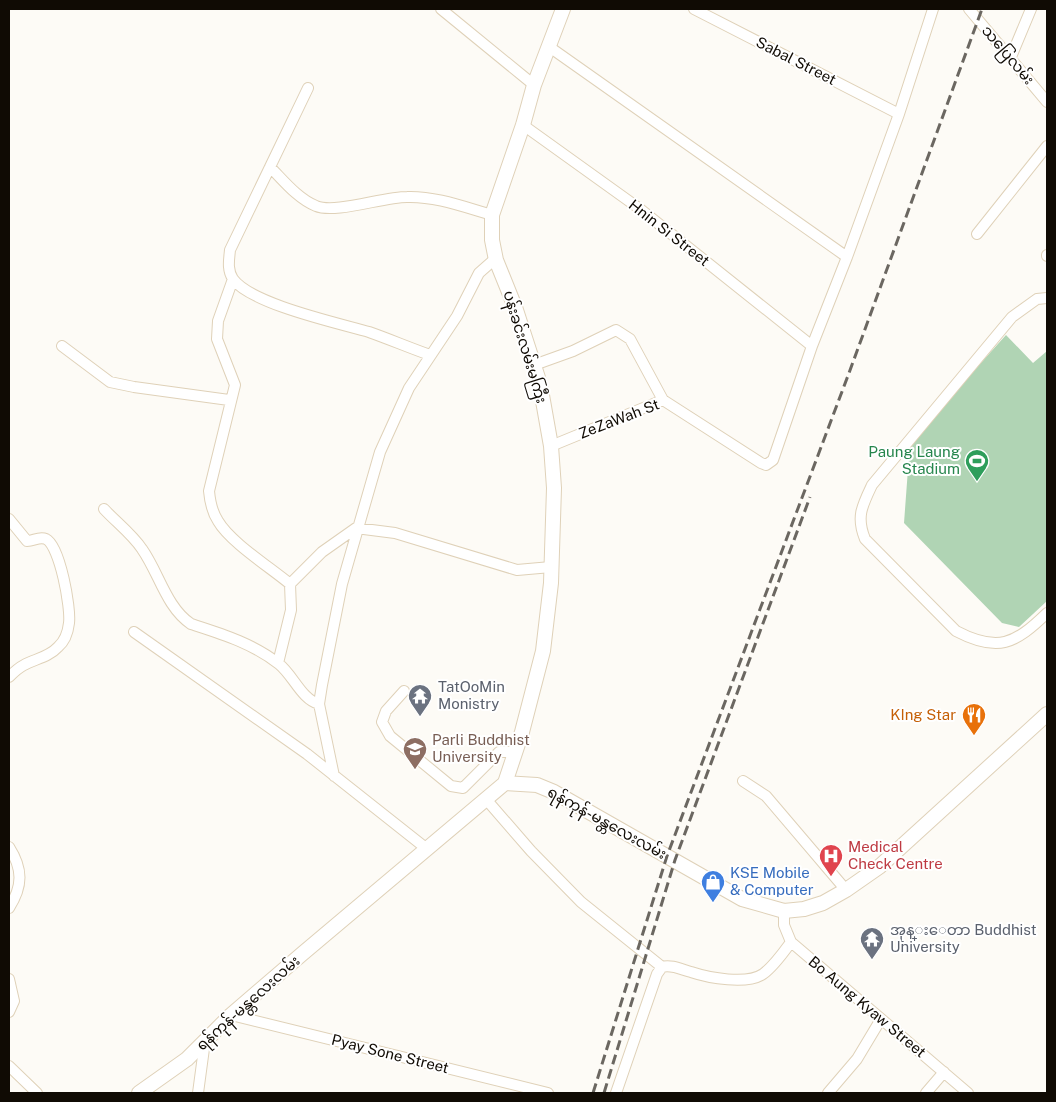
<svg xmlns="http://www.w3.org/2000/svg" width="1056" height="1102" viewBox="0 0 1056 1102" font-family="'Public Sans','Noto Sans Myanmar',sans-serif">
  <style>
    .green { fill: #b0d4b4 }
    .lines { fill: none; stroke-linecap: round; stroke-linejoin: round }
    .minor-casing { stroke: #dfd1b8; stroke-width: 12 }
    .major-casing { stroke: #dfd1b8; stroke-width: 16 }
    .minor { stroke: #fff; stroke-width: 10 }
    .major { stroke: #fff; stroke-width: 14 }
    .rail { stroke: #6b6761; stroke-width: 3; stroke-dasharray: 10 5; stroke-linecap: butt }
    .labels { text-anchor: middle; stroke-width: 4; stroke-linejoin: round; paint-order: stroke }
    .street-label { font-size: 15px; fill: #100b04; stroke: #fff }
    .leisure-label { font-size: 15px; fill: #27864d; stroke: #fff; text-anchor: end }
    .worship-label { font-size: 15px; fill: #5b616d; stroke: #fff; text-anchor: start }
    .food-label { font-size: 15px; fill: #c56008; stroke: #fff; text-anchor: end }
    .education-label { font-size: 15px; fill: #785e54; stroke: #fff; text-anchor: start }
    .health-label { font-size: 15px; fill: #be3a42; stroke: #fff; text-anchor: start }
    .shop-label { font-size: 15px; fill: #366cbe; stroke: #fff; text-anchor: start }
  </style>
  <rect width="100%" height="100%" fill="#fdfbf6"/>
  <!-- green -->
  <path class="green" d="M1006 335 1033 363 1047 351V601L1019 627 1002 623 904 523 910 442Z"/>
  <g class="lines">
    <!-- minor casing -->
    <g class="minor-casing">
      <path id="minor" d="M441 9 534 85
        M694 9 899 114
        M969 9 1047 102
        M548 46 847 257
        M1011 57 1031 9
        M308 88 230 250C229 260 227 270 233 279 251 304 338 323 369 332 389 339 410 348 430 355
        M523 125 640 209 812 346
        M270 167C283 180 298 199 316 206 335 214 383 197 407 197 435 196 464 207 492 215
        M977 234 1047 146
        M1047 255V256
        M233 279 218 321 217 339 235 385 209 491C210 502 212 512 218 521 230 542 271 568 290 584L291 610 278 663
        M1047 298 1037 299 1012 317 872 485C862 506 856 517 865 539L956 631C998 653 1015 644 1047 613
        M62 346 110 382 134 387 229 400
        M534 365 573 351 616 330 630 339 663 400
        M551 446 663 400 761 463 766 465 773 460 812 346 847 257 899 114 933 9
        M104 509C116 522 132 534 142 549 159 573 166 607 191 624 222 634 252 643 279 664 293 675 302 700 319 704
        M9 519 27 541C34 541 39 536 46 539 60 546 71 608 69 623 68 632 65 641 58 647 49 657 35 659 24 665 18 668 13 673 9 677
        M290 584 322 552 356 528 395 533 517 570 551 567
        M134 632 307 754 427 849
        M404 691 386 711 382 722 390 736 451 786 463 788 499 752H516
        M334 776 319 704 322 685 342 584 380 452 409 388 457 316 479 273 496 258
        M743 781 766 796 846 890
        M485 798 531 851 581 902 662 967
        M9 847C23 869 23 886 9 908
        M784 911V925L791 942 968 1093
        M9 979 14 1001 9 1012
        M231 1015 548 1093
        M9 1066 37 1093
        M198 1093 205 1041
        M616 1093 657 974 662 967C671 964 683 970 691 972 709 978 747 985 763 974 774 966 783 953 791 942
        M828 1093 857 1059 881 1019
        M926 1093 944 1072"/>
    </g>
    <!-- major casing -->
    <g class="major-casing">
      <path id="major" d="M505 783 522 732 543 651 551 583 554 488 551 446 540 384 515 307 496 260 492 240V215L523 125 534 85 563 9
        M139 1093 187 1059 231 1015 302 954 505 783 537 785 554 792 742 899 784 911 804 909 823 903 846 890 879 867 1047 714"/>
    </g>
    <!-- minor -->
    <use href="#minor" class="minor"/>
    <!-- major -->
    <use href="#major" class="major"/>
    <!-- rail -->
    <path class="rail" d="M593 1093 667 856 849 373 982 9
      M604 1093 675 860 810 497"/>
  </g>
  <!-- icons -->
  <defs>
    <g id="stadium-pin" transform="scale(1.25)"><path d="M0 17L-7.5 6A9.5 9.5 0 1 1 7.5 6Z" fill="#2e9e5b" stroke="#fff"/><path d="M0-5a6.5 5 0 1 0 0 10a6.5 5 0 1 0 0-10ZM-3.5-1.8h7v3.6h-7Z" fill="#fff"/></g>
    <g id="temple-pin" transform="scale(1.25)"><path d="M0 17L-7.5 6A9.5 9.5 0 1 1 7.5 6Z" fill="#6b7280" stroke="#fff"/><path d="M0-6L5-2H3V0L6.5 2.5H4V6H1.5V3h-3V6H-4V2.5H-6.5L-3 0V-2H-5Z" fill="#fff"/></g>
    <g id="restaurant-pin" transform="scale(1.25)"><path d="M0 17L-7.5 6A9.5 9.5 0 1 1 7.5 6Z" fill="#e8710a" stroke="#fff"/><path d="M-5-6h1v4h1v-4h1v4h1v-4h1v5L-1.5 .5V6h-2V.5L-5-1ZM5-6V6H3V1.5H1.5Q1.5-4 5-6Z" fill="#fff"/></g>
    <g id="university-pin" transform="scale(1.25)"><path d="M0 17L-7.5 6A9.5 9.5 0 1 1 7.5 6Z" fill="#8d6e63" stroke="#fff"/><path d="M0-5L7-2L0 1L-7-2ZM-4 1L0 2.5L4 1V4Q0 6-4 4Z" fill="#fff"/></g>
    <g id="hospital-pin" transform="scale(1.25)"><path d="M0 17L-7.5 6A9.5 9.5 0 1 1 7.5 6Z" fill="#e0444e" stroke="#fff"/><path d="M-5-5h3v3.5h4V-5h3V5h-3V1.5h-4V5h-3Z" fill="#fff"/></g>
    <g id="shop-pin" transform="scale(1.25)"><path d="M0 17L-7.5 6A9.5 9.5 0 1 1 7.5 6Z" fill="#3f7fe0" stroke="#fff"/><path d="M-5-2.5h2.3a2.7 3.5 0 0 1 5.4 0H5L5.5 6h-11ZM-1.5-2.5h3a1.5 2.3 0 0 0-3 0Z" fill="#fff"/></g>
  </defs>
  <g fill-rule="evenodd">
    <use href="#stadium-pin" x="977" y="461"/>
    <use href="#temple-pin" x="420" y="696"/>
    <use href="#restaurant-pin" x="974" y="715"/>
    <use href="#university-pin" x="415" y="749"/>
    <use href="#hospital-pin" x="831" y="856"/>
    <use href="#shop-pin" x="713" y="882"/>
    <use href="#temple-pin" x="872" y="939"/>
  </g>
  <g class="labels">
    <!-- street labels -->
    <g class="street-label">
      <text transform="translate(1008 55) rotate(50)" y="5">သပြေလမ်း</text>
      <text transform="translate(796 61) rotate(27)" y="5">Sabal Street</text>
      <text transform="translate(669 233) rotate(38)" y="5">Hnin Si Street</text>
      <text transform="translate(525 347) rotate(73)" y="5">ပန်းခင်းလမ်းမကြီး</text>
      <text transform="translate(619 419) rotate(-21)" y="5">ZeZaWah St</text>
      <text transform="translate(607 823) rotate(29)" y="5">ရန်ကုန်-မန္တလေးလမ်း</text>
      <text transform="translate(248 1003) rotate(-42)" y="5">ရန်ကုန်-မန္တလေးလမ်း</text>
      <text transform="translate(867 1007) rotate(40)" y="5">Bo Aung Kyaw Street</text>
      <text transform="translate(390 1054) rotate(14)" y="5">Pyay Sone Street</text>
    </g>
    <!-- leisure labels -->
    <g class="leisure-label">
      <text x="960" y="457">Paung Laung<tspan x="960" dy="17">Stadium</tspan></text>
    </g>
    <!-- worship labels -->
    <g class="worship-label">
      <text x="438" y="692">TatOoMin<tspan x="438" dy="17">Monistry</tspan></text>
      <text x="890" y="935">အုန္းေတာ Buddhist<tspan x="890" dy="17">University</tspan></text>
    </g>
    <!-- food labels -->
    <g class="food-label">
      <text x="956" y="720">KIng Star</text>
    </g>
    <!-- education labels -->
    <g class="education-label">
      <text x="432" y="745">Parli Buddhist<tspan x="432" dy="17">University</tspan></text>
    </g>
    <!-- health labels -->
    <g class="health-label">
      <text x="848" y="852">Medical<tspan x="848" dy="17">Check Centre</tspan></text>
    </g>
    <!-- shop labels -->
    <g class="shop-label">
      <text x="730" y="878">KSE Mobile<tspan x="730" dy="17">&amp; Computer</tspan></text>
    </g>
  </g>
  <!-- border -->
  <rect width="1056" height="1102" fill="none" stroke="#100b04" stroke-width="20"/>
</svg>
